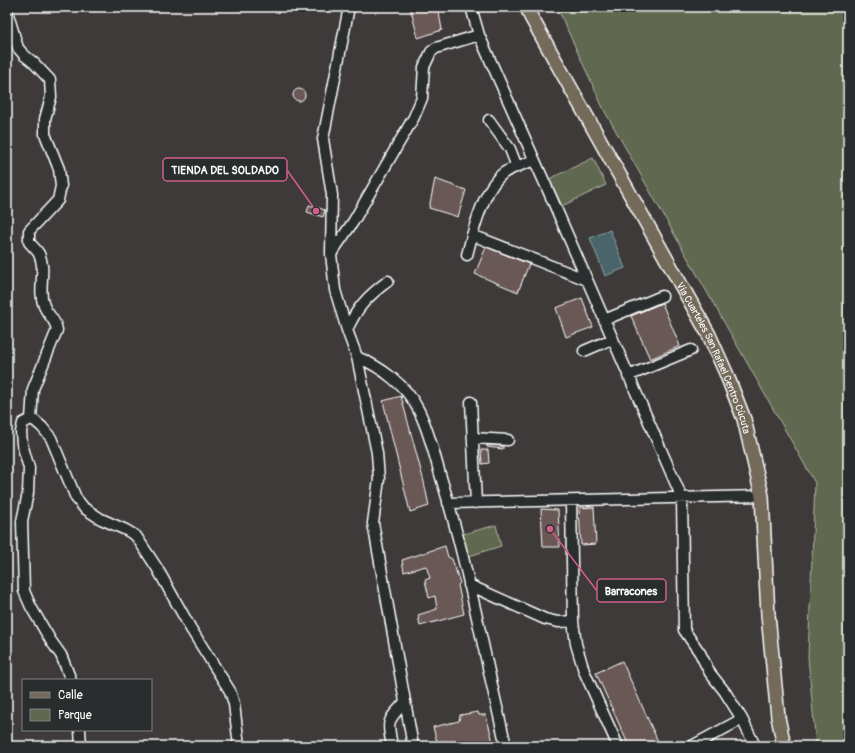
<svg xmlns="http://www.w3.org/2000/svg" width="855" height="753" viewBox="0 0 855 753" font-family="Pangolin,sans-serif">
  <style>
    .green { fill: #60694f; stroke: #b0b4a7 }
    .water { fill: #48656b; stroke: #91a3a6 }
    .building { fill: #6b5957; stroke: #fff }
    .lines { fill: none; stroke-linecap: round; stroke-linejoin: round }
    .minor-casing { stroke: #fff; stroke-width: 13 }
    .major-casing { stroke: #fff; stroke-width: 16 }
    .minor { stroke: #2a2d2e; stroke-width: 10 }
    .major { stroke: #736b5a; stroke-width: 13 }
    .labels { text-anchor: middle; stroke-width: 3; stroke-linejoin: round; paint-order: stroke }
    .street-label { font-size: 10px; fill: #fff; stroke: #2a2d2e }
    .leader { fill: none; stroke: #d45d8c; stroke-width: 1.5 }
    .callout-dot { fill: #d45d8c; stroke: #2a2d2e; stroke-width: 1.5 }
    .callout { fill: #2a2d2e; stroke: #d45d8c; stroke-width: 1.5 }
    .callout-label { font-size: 11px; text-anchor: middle; font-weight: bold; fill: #fff }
  </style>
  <rect width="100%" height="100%" fill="#3e3a3a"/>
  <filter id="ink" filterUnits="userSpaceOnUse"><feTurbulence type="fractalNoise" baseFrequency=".025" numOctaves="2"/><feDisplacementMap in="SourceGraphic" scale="8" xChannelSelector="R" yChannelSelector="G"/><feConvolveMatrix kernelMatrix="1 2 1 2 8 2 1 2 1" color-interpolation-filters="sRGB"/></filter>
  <g filter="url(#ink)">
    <!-- green -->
    <path class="green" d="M557 7H848V746H816L808 657 815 483 604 110Z
      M593 158 606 185 562 206 549 179Z
      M496 525 501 546 466 557 460 535Z"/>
    <!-- water -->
    <path class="water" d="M610 230 625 268 605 276 590 238Z"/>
    <!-- building -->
    <path class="building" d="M410 7H438L442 30 418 38Z
      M293 95a6 6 0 1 1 12 0a6 6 0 1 1-12 0Z
      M435 179 466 190 458 217 429 208Z
      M309 205 325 210 323 217 307 212Z
      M486 247 529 264 518 292 475 274Z
      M582 298 593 327 566 337 556 308Z
      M662 303 680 346 650 359 631 316Z
      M401 396 424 482 429 506 410 512 383 401Z
      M487 445 503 446V449L487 447Z
      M481 450H488L489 463 482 464Z
      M594 507 596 544 581 545 579 508Z
      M541 509 558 510 560 547H543Z
      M445 546 448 557 452 559 460 583 458 585 464 614 420 626 418 615 437 609 435 596 429 598 425 580 430 578 426 566 404 572 402 560Z
      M622 661 660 746H629L596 673Z
      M478 712 479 715H486L494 746H438L433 727 459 721 460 715Z"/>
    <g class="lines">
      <!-- minor casing -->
      <g class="minor-casing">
        <path id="minor" d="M349 7 323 139 332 195 331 254 335 290 347 330 357 357 377 453 379 479 373 523 413 746
          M471 7 479 35 551 197 682 498 684 630 700 653 710 673 725 692 742 719 755 746
          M7 11 18 48 24 55 34 63 50 80 51 97 45 119V134L59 169 61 186 58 200 29 231V242C32 246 37 250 39 254 47 271 37 289 44 306 48 316 55 318 57 330L33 389 31 419
          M489 120 510 149 517 167
          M472 235 587 280
          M331 254 353 222 414 117 422 98 424 67 431 52 436 48 479 35
          M467 255C473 231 484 186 505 172 514 167 525 164 534 160
          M604 320 662 296
          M347 330C357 307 368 296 388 281
          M584 351 612 339
          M357 357C381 367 406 385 418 409 430 432 435 459 443 484 469 570 485 659 506 746
          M628 376 691 350
          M471 402 476 503
          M31 419 35 421 42 427 51 438 76 498 84 508 101 519 126 530 136 536 157 568 191 629 230 691 234 704 239 746
          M31 419 23 423 21 432 22 444 29 468 28 493 22 521 24 591 31 607 51 641 61 655 71 680
          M473 438 508 440
          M571 501 573 621 576 644 584 671 618 746
          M448 503 762 496
          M469 585 545 619 558 622 573 621
          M80 730 81 746
          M392 746C387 719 387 722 405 702
          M692 746 742 719"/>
      </g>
      <!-- major casing -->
      <g class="major-casing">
        <g id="major">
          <path id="s1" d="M527 7 531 17 709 335 726 373 744 419 762 496 768 615 778 717 784 746"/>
        </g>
      </g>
      <!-- minor -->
      <use href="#minor" class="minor"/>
      <!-- major -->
      <use href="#major" class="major"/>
    </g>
  </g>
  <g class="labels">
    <!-- street labels -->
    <g class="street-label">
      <text dy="4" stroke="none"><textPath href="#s1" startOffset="398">Vía Cuarteles San Rafael Centro Cúcuta</textPath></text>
    </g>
  </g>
  <!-- callouts -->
  <path class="leader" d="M316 211L287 170M550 529L597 591"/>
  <g class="callout-dot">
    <circle cx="316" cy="211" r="4"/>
    <circle cx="550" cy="529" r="4"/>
  </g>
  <g class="callout">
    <rect x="163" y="158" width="124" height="23" rx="4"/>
    <rect x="597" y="579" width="69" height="23" rx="4"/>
  </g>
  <g class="callout-label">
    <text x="225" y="174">TIENDA DEL SOLDADO</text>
    <text x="631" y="595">Barracones</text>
  </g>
  <!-- margin -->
  <rect width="855" height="753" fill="none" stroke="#2a2d2e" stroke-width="24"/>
  <rect x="12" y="12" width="831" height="729" fill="none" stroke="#fff" stroke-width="1.5" filter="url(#ink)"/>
  <!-- legend -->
  <rect x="22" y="679" width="130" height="52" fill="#2a2d2e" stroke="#7f8182"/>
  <rect x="30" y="692" width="20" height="6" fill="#736b5a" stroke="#7f8182"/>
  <text x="58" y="699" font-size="12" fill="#ffffff">Calle</text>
  <rect x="30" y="709" width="20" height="12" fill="#60694f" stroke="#7f8182"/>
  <text x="58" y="719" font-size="12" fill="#ffffff">Parque</text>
</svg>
